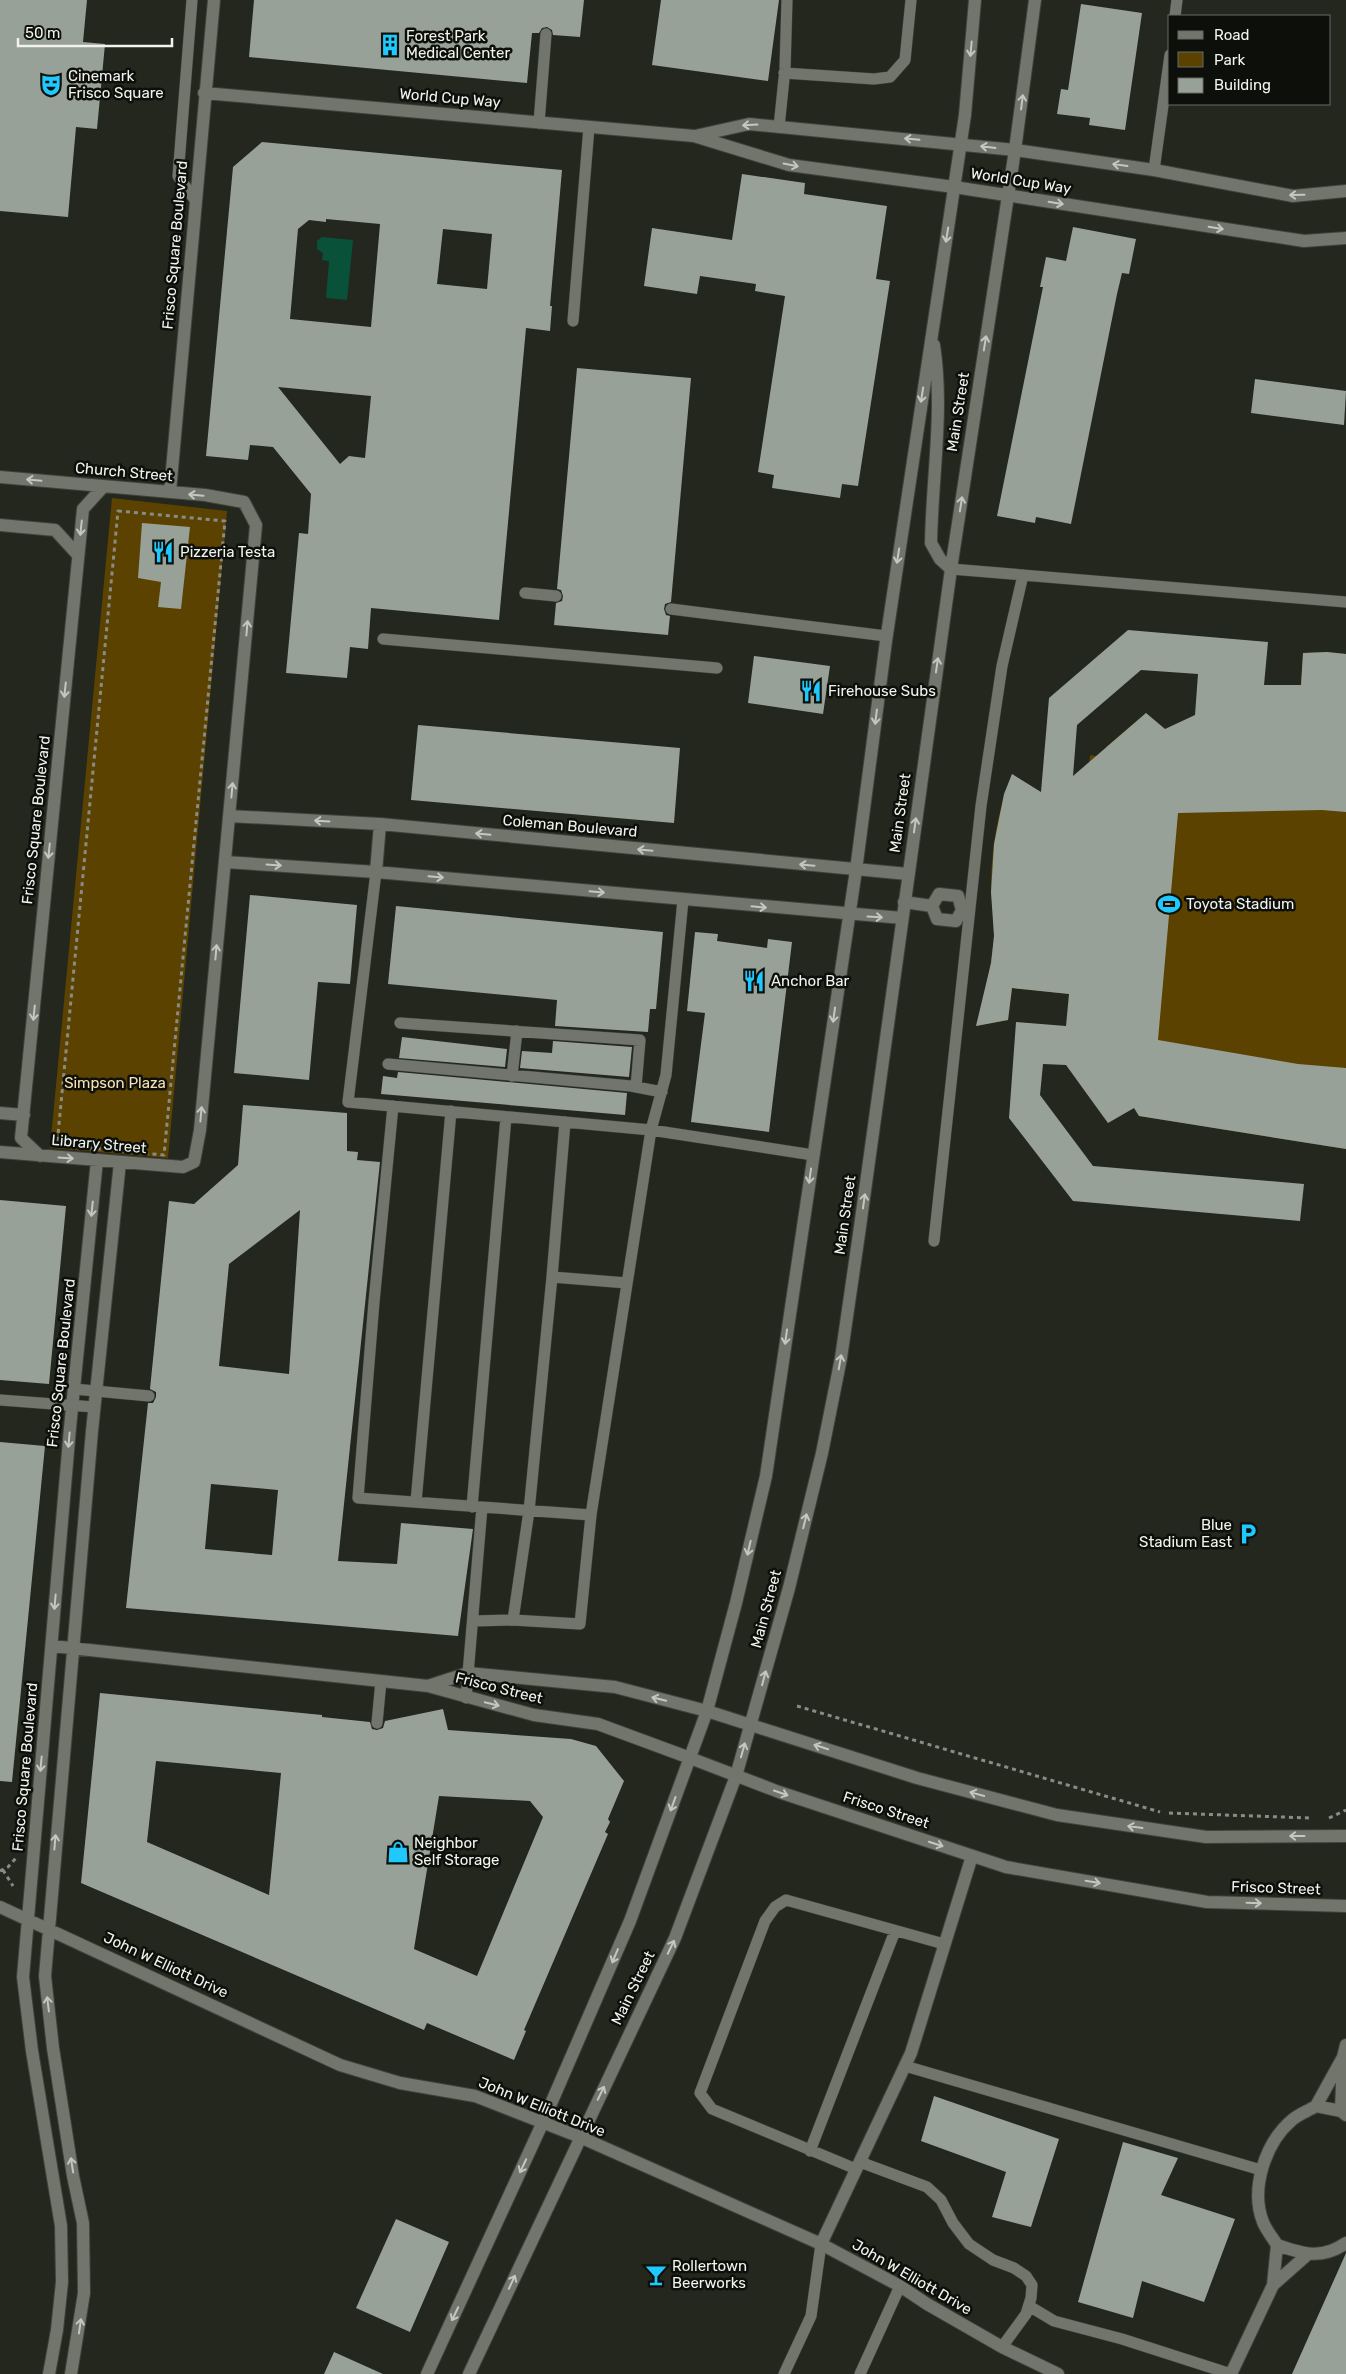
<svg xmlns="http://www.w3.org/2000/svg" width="1346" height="2374" viewBox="0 0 1346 2374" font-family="Rubik,sans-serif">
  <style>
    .green { fill: #5b4200 }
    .water { fill: #0a513a }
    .building { fill: #98a198; fill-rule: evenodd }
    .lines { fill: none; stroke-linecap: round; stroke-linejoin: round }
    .lane-casing { stroke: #3f423b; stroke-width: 12 }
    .street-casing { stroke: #3f423b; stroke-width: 14 }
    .secondary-casing { stroke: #3f423b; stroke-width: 14 }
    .path { stroke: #898c85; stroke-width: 3; stroke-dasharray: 4 4; stroke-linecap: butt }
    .lane { stroke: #71756b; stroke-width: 11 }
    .street { stroke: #71756b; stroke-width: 12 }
    .secondary { stroke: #71756b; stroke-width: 12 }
    .oneway { stroke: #c4c7c0 }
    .labels { text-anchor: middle; stroke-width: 5; stroke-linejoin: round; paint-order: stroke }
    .poi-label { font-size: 15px; fill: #f1f3ee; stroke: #0d0f0b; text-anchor: start }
    .street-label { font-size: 15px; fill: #f1f3ee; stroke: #0d0f0b }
    .park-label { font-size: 15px; fill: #f7e1b4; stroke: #0d0f0b }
  </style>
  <rect width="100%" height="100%" fill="#23271e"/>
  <!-- green -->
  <path class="green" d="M112 498 227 511 168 1158 50 1148Z
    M1327 652 1346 654V1149L1139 1116 1134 1108 1108 1123 1076 1079 1069 994 1012 988 1008 1020 976 1026C984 997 992 967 994 936 994 921 992 906 991 890 991 850 997 812 1012 774L1084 825 1090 755 1096 756 1122 781 1124 769 1106 747 1146 713 1165 729 1301 685 1303 653Z"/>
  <!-- water -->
  <path class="water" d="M322 237 353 240 347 300 326 298 329 261 322 260 323 253 317 249V241Z"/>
  <!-- building -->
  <path class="building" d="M0 0H87L83 42 105 44 97 129 76 127 68 217 0 211Z
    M254 0H584L580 37 553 35 552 30 547 27 542 28 539 33H532L527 83 249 57Z
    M661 0H779L768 81 652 65Z
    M1081 4 1142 13 1125 130 1089 125 1090 118 1057 114 1061 89 1068 90Z
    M262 142 562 170 550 306H552L550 331 526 328 499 620 371 608 368 649 350 647 347 678 286 673 299 533 308 534 311 494 273 447 250 445 248 460 206 456 233 167ZM326 219 380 224 371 327 290 319 298 229 309 220 326 222ZM443 229 492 234 487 289 437 284ZM278 387 371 396 365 458 349 456 340 464Z
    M742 174 805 183 804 194 887 206 876 279 890 281 858 486 842 484 840 498 772 488 774 475 758 472 785 296 755 291 756 284 700 276 697 294 644 286 652 228 732 240Z
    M1073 227 1136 239 1129 274 1122 273 1117 294 1071 524 1036 517 1035 523 997 516 1043 287H1040L1046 257 1066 261Z
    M577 368 691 378 671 602 665 604 664 609 666 615 670 616 668 635 554 625 556 603 562 601 563 596 561 590 557 589Z
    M1255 379 1346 391 1344 425 1251 413Z
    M142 523 190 527 181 609 158 607 161 582 138 578Z
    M1128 630 1268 642 1264 685H1301L1303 653 1327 652 1346 654V812L1322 810 1178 813 1158 1040 1298 1064 1346 1068V1149L1139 1116 1134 1108 1108 1123 1066 1065 1043 1064 1040 1095 1093 1166 1304 1184 1300 1221 1073 1201 1009 1118 1016 1022 1066 1026 1069 994 1012 988 1008 1020 976 1026 991 963 994 936 991 892 994 844 1004 794 1012 774 1041 792 1049 698ZM1141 670 1198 674 1195 715 1165 729 1146 713 1073 776 1077 725Z
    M754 656 830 666 823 714 748 703Z
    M418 725 680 748 674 823 411 800Z
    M250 895 357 905 350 984 318 982 309 1080 234 1073Z
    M396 906 663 932 656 1009H650L648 1032 555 1026 557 1000 388 984Z
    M695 932 718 934 717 941 767 948 768 939 792 942 769 1132 691 1122 705 1013 687 1011Z
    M402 1037 507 1049 505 1067 399 1058Z
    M553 1041 632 1047 629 1077 520 1068 522 1051 552 1053Z
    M398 1072 627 1093 625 1115 381 1094 383 1076 397 1078Z
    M243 1105 347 1113V1151L358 1152 357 1160 380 1162 338 1561 397 1564 401 1523 473 1529 458 1636 126 1608 148 1403H153L156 1397V1392L150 1389 169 1201 194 1204 238 1165ZM300 1210 289 1374 219 1366 229 1264ZM211 1484 278 1490 272 1555 205 1549Z
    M0 1200 66 1206 49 1384 0 1380Z
    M0 1442 45 1446 12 1782 0 1781Z
    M100 1693 322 1715V1717L370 1722 372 1729 377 1730 383 1728 385 1721 443 1709 448 1730 571 1739 596 1746 624 1781 608 1819 610 1822 605 1832 608 1834 524 2030 526 2031 514 2060 427 2023 424 2030 81 1883ZM156 1761 281 1773 269 1895 147 1842ZM439 1796 530 1801 543 1817 477 1976 414 1949Z
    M934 2096 1059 2139 1031 2227 992 2217 1006 2172 921 2141Z
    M1123 2142 1178 2158 1161 2195 1235 2219 1204 2302 1142 2281 1133 2318 1078 2302Z
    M396 2219 449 2242 410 2332 356 2308Z
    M1346 2252V2374H1292L1346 2253Z
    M334 2352 383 2374H324Z"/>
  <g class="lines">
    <!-- lane casing -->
    <g class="lane-casing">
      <path id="lane" d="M192 0 178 176 195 200
        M1175 16 1177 0
        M784 73 874 79 890 77 905 60 911 0
        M539 123 546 34
        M779 127 785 69 787 0
        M1154 170 1170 55
        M573 321 589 127
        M951 569 1346 602
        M525 593 556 596
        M671 609 886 636
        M383 639 717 668
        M376 872 348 1102 651 1130 813 1155
        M400 1023 640 1040 636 1087
        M388 1064 631 1086 662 1092
        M512 1076 517 1031
        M393 1106 374 1302 358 1498 591 1515 651 1130 666 1075 683 900
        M565 1122 552 1277 627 1283
        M934 1241 981 806 1002 666 1023 575
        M552 1277 529 1511 513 1620 580 1624 591 1515
        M74 1389 149 1396
        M0 1400 94 1407
        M416 1502 451 1111
        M472 1507 506 1117
        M473 1621 513 1620
        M466 1698 482 1507
        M377 1723 381 1681
        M905 2066 1261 2170
        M810 2151 895 1931
        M860 2162 927 2187 941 2200 953 2223 969 2244 993 2260 1014 2268 1026 2276 1032 2285 1031 2298 1026 2314 1002 2347
        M856 2169 712 2109 700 2093 765 1921 775 1907 786 1900 944 1944
        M1029 2306 1054 2321 1122 2339 1231 2374
        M784 2374 811 2316 821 2244
        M860 2374 900 2286"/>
    </g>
    <!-- street casing -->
    <g class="street-casing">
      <path id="street" d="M204 93 694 136 789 165 954 187 1304 241 1346 238
        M695 136 749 124 1015 150 1154 170 1293 196 1346 191
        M0 477 205 495 244 502 256 525 200 1130 194 1162 183 1167 0 1152
        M170 492 214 0
        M0 525 55 530 78 555
        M229 816 380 824 908 874
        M225 862 376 872 902 918
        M376 872 380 824
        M939 894 958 896 962 910 956 921 937 919 932 906Z
        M904 902 932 906
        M0 1113 24 1115
        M40 1156 21 1138 83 509 103 487
        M52 1646 428 1686 534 1715 598 1724 690 1758
        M428 1686 468 1673 615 1687 707 1711
        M0 1907 340 2065 400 2083 475 2096 580 2137 821 2244 900 2286 927 2304 1002 2347 1058 2374
        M1316 2106 1342 2059
        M1341 2111 1343 2057 1346 2045
        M1346 2115 1341 2111 1316 2106C1308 2111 1299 2114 1292 2120 1265 2143 1250 2189 1263 2222 1266 2230 1273 2238 1277 2245 1303 2254 1322 2260 1346 2243
        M821 2244 911 2053 972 1856
        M1273 2285 1307 2255
        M49 2374 57 2330 62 2282 61 2226 32 2051 23 1977 70 1428 97 1160
        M71 2374 84 2293 83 2223 73 2176 53 2048 45 1976 92 1431 120 1162
        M1231 2374 1273 2285 1277 2245"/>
    </g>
    <!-- secondary casing -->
    <g class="secondary-casing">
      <path id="secondary" d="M934 345C944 411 932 477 931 543L940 559 951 569
        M707 1711 917 1778 1057 1815 1206 1837 1346 1836
        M690 1758 779 1792 1006 1867 1207 1902 1346 1906
        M427 2374 543 2122 630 1921 707 1711 736 1603 766 1476 856 870 886 641 965 115 975 0
        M469 2374 675 1938 736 1776 789 1588 822 1453 841 1358 859 1234 951 569 1015 150 1035 0"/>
    </g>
    <!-- path -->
    <path class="path" d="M118 511 225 521 164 1155 57 1145Z
      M797 1706 1160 1812
      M1169 1813 1310 1818
      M1329 1818 1346 1810
      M3 1870 13 1886
      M0 1871 8 1867 16 1858"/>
    <!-- lane -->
    <use href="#lane" class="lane"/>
    <!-- street -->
    <use href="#street" class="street"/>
    <!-- secondary -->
    <use href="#secondary" class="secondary"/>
  </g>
  <!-- one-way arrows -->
  <defs><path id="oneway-shaft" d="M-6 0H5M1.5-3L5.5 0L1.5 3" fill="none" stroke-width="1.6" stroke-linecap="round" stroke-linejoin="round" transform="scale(1.25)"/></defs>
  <g class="oneway">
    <use href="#oneway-shaft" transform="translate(971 49) rotate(95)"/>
    <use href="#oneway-shaft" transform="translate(1022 102) rotate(-83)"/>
    <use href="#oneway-shaft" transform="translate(750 125) rotate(177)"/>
    <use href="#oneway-shaft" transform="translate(912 139) rotate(-175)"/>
    <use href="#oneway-shaft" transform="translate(988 147) rotate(-173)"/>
    <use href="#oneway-shaft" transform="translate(791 165) rotate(11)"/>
    <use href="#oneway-shaft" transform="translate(1120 165) rotate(-172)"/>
    <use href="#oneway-shaft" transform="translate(1297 195) rotate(179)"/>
    <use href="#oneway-shaft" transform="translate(1056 203) rotate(9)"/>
    <use href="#oneway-shaft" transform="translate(1216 228) rotate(9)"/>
    <use href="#oneway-shaft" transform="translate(947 235) rotate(99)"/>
    <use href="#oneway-shaft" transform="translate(985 343) rotate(-81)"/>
    <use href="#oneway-shaft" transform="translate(922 395) rotate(99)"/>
    <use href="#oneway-shaft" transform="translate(34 480) rotate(-175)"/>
    <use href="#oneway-shaft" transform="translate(196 495) rotate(-175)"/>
    <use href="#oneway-shaft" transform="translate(961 504) rotate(-81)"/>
    <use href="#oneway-shaft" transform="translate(81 528) rotate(96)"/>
    <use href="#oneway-shaft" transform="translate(898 556) rotate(99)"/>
    <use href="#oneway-shaft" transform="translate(247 628) rotate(-85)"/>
    <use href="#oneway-shaft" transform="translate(937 665) rotate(-82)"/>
    <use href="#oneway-shaft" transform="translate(65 690) rotate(96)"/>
    <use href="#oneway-shaft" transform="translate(876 717) rotate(97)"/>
    <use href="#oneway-shaft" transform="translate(232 790) rotate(-85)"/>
    <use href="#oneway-shaft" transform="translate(322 821) rotate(-177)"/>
    <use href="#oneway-shaft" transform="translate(915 825) rotate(-82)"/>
    <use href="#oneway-shaft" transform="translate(483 834) rotate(-175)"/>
    <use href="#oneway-shaft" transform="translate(645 850) rotate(-175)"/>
    <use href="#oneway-shaft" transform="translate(49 851) rotate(96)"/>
    <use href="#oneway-shaft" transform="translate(274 865) rotate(4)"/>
    <use href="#oneway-shaft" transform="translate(807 865) rotate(-175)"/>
    <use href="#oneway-shaft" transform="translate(436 877) rotate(5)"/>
    <use href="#oneway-shaft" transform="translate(597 892) rotate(5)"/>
    <use href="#oneway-shaft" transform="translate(759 907) rotate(5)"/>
    <use href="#oneway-shaft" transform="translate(875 917) rotate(3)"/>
    <use href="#oneway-shaft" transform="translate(216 952) rotate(-85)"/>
    <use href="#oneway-shaft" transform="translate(34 1013) rotate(96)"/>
    <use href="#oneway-shaft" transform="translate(834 1015) rotate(98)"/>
    <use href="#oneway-shaft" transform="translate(201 1114) rotate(-85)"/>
    <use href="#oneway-shaft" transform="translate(66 1158) rotate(4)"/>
    <use href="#oneway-shaft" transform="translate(810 1176) rotate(98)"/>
    <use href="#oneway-shaft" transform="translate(864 1201) rotate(-82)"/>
    <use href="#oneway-shaft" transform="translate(92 1209) rotate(96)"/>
    <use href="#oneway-shaft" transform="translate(786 1337) rotate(98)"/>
    <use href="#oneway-shaft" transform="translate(840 1362) rotate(-80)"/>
    <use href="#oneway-shaft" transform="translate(69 1440) rotate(95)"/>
    <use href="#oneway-shaft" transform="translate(805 1521) rotate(-76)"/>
    <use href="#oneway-shaft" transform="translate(749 1548) rotate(103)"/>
    <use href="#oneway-shaft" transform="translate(55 1602) rotate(95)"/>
    <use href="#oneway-shaft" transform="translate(764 1678) rotate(-75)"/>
    <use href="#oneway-shaft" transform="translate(659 1699) rotate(-166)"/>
    <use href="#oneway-shaft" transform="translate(492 1704) rotate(14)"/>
    <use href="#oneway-shaft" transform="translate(821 1747) rotate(-162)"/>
    <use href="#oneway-shaft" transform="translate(743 1750) rotate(-74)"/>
    <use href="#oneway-shaft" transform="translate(41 1764) rotate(95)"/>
    <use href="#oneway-shaft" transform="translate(781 1793) rotate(19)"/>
    <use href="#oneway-shaft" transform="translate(977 1794) rotate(-165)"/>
    <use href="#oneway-shaft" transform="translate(673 1804) rotate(110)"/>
    <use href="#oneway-shaft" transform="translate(1135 1827) rotate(-172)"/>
    <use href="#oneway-shaft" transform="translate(1297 1836) rotate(180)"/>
    <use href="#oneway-shaft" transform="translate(55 1842) rotate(-85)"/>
    <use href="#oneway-shaft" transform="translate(936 1844) rotate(18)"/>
    <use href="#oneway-shaft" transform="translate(1093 1882) rotate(10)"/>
    <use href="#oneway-shaft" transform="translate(1254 1903) rotate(2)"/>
    <use href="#oneway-shaft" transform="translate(671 1947) rotate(-64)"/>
    <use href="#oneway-shaft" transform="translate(615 1956) rotate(113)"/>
    <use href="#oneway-shaft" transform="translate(48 2004) rotate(-97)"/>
    <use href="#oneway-shaft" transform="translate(601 2093) rotate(-64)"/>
    <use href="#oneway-shaft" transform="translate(72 2165) rotate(-99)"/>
    <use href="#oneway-shaft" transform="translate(523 2166) rotate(115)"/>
    <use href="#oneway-shaft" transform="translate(512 2282) rotate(-65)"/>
    <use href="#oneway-shaft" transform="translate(455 2314) rotate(115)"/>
    <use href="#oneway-shaft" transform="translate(80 2326) rotate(-82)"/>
  </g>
  <!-- icons -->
  <defs>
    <g id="building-bare" transform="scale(1.725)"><path d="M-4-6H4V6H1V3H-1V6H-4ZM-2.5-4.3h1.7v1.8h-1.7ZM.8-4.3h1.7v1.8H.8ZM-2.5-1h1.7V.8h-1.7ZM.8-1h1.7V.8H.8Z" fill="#20c9fd" stroke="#0d0f0b" stroke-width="2.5" paint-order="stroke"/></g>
    <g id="theatre-bare" transform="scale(1.725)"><path d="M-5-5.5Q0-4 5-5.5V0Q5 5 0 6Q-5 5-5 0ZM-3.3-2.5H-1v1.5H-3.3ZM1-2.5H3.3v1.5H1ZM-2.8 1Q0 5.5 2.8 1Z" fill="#20c9fd" stroke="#0d0f0b" stroke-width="2.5" paint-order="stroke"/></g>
    <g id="restaurant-bare" transform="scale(1.725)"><path d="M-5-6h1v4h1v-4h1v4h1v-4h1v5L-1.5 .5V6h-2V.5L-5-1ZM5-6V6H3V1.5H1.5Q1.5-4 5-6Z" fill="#20c9fd" stroke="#0d0f0b" stroke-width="2.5" paint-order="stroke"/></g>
    <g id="stadium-bare" transform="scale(1.725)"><path d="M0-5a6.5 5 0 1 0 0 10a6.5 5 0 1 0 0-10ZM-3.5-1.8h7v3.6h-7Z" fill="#20c9fd" stroke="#0d0f0b" stroke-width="2.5" paint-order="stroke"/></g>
    <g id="parking-bare" transform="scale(1.725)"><path d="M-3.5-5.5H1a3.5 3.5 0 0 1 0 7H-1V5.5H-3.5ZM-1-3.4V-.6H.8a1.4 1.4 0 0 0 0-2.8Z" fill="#20c9fd" stroke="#0d0f0b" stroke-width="2.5" paint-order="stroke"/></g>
    <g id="shop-bare" transform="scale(1.725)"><path d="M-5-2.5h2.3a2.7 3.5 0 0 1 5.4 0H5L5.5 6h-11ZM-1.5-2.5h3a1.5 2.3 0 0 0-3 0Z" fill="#20c9fd" stroke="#0d0f0b" stroke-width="2.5" paint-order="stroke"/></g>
    <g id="bar-bare" transform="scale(1.725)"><path d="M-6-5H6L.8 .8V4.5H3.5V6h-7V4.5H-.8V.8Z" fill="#20c9fd" stroke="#0d0f0b" stroke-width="2.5" paint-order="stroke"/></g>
  </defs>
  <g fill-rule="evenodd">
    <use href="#building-bare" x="390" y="45"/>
    <use href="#theatre-bare" x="51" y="85"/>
    <use href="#restaurant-bare" x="163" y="552"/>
    <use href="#restaurant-bare" x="811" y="691"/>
    <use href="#stadium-bare" x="1169" y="904"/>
    <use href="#restaurant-bare" x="754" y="981"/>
    <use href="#parking-bare" x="1248" y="1534"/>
    <use href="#shop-bare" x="398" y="1852"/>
    <use href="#bar-bare" x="656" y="2275"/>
  </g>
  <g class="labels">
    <!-- poi labels -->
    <g class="poi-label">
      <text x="406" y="41">Forest Park<tspan x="406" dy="17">Medical Center</tspan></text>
      <text x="68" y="81">Cinemark<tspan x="68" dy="17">Frisco Square</tspan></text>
      <text x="180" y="557">Pizzeria Testa</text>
      <text x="828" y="696">Firehouse Subs</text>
      <text x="1186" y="909">Toyota Stadium</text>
      <text x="771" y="986">Anchor Bar</text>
      <text x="1232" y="1530" text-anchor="end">Blue<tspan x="1232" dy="17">Stadium East</tspan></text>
      <text x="414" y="1848">Neighbor<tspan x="414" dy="17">Self Storage</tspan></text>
      <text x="672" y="2271">Rollertown<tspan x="672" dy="17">Beerworks</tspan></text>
    </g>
    <!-- street labels -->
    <g class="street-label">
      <text transform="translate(450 98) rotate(5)" y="5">World Cup Way</text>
      <text transform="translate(1021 181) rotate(9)" y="5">World Cup Way</text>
      <text transform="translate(175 245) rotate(-85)" y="5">Frisco Square Boulevard</text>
      <text transform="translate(958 412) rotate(-81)" y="5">Main Street</text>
      <text transform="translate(124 472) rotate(5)" y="5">Church Street</text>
      <text transform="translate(900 813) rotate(-82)" y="5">Main Street</text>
      <text transform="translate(36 820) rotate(-84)" y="5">Frisco Square Boulevard</text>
      <text transform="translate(570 826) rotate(5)" y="5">Coleman Boulevard</text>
      <text transform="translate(99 1144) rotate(5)" y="5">Library Street</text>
      <text transform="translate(845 1215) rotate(-82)" y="5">Main Street</text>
      <text transform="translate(61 1363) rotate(-84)" y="5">Frisco Square Boulevard</text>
      <text transform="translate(766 1609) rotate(-75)" y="5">Main Street</text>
      <text transform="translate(499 1688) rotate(14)" y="5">Frisco Street</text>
      <text transform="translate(25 1767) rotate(-85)" y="5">Frisco Square Boulevard</text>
      <text transform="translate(886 1810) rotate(18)" y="5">Frisco Street</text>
      <text transform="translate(1276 1888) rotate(2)" y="5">Frisco Street</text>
      <text transform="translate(166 1965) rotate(25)" y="5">John W Elliott Drive</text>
      <text transform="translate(633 1988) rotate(-64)" y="5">Main Street</text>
      <text transform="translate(542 2107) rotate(22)" y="5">John W Elliott Drive</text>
      <text transform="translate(912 2277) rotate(30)" y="5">John W Elliott Drive</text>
    </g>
    <!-- park labels -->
    <g class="park-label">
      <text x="115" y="1088">Simpson Plaza</text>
    </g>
  </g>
  <!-- legend -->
  <rect x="1168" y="15" width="162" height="90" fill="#0d0f0b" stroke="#686a66"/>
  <rect x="1178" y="31" width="25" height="8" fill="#71756b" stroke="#686a66"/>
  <text x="1214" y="40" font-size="15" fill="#f1f3ee">Road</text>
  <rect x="1178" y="52" width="25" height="15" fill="#5b4200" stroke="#686a66"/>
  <text x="1214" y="65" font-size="15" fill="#f1f3ee">Park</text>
  <rect x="1178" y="78" width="25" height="15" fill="#98a198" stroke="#686a66"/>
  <text x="1214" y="90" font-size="15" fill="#f1f3ee">Building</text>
  <!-- scale -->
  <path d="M18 38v8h154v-8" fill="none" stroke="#f1f3ee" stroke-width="2.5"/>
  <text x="25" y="38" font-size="15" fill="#f1f3ee" stroke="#0d0f0b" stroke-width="4" paint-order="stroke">50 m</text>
</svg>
